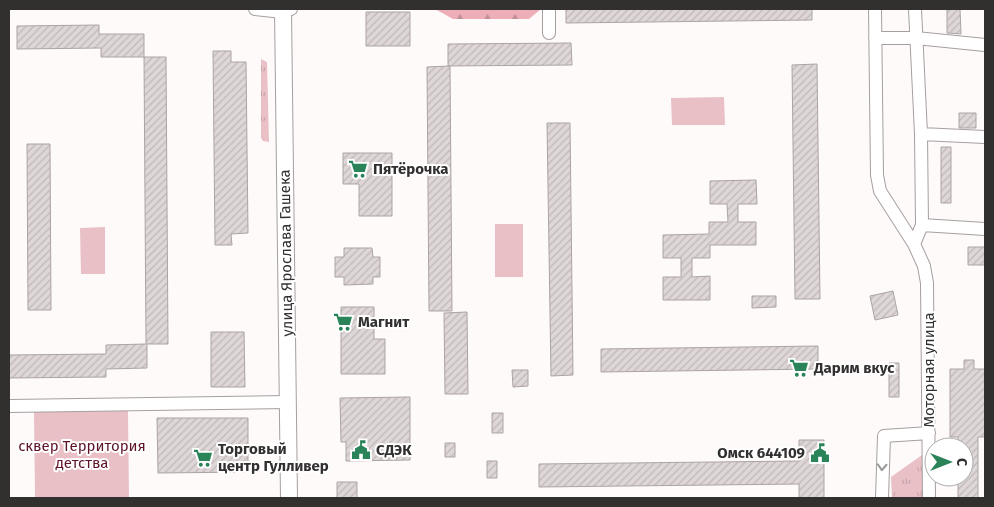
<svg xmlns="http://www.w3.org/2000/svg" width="994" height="507" viewBox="0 0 994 507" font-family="'Fira Sans',sans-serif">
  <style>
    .grass { fill: url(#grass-tufts) }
    .forest { fill: url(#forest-firs) }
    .green { fill: #e8c0c5 }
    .building { fill: url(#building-hatch); stroke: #aba4a4 }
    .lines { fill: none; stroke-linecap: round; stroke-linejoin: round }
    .minor-casing { stroke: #a69e9f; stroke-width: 14 }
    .major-casing { stroke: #a69e9f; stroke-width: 18 }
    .minor { stroke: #fff; stroke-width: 12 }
    .major { stroke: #fff; stroke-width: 16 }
    .oneway { stroke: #989797 }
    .labels { text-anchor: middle; stroke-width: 4; stroke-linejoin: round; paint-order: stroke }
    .poi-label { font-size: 15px; font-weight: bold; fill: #322f2f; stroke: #fff; text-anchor: start }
    .street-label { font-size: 15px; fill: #322f2f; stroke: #fff }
    .park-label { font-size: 15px; fill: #5d1429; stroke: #fff }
  </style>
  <defs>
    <pattern id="grass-tufts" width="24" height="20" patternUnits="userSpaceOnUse" patternTransform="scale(1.25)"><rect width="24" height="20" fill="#e8c0c5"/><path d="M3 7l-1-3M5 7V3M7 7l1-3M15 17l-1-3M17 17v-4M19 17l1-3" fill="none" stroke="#c7a5aa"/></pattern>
    <pattern id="forest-firs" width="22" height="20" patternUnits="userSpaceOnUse" patternTransform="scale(1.25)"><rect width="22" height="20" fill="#edaeb8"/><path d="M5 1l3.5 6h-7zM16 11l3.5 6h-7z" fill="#c18e96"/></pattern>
    <pattern id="building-hatch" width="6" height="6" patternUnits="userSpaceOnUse" patternTransform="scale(1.25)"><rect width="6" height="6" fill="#ded6d7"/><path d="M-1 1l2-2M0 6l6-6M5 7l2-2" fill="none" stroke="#bfb8b9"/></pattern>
  </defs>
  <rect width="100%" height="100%" fill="#fffafa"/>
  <!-- grass -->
  <path class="grass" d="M261 59 267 62 269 142 263 141 261 138Z
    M922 455 923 498H892L891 477Z"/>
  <!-- forest -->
  <path class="forest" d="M435 9H541L529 19H453Z"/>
  <!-- green -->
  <path class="green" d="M724 97 725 125H672L671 98Z
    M495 224H523V277H495Z
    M105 227V274H81L80 228Z
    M128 411 129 498H238H35L34 412Z"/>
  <!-- building -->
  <path class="building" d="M566 9H812V20L566 23Z
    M947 9H960L961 34 947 33Z
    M366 12H410V46H366Z
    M99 25V34H144V57H101V48L17 49V26Z
    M571 43 572 65 448 66V44Z
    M213 51H231V62H246L248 233 231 234 232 245H215Z
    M144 57H166L168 344H147V368L106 369V377L9 378V355L106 354V345L146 344Z
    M817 64 820 299H795L792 65Z
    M450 66 452 311H429L427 67Z
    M959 113H976V128H959Z
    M547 123H570L573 375 551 376Z
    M27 144H50L51 310H28Z
    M941 147H951V203H941Z
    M343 153H392V216H359V184H343Z
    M756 180 757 204H738V222H756V245H710V258H692V277L710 276V300H663V277H681V258H663V235L709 234V222H728L727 204H710V181Z
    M968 247H985V265H968Z
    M344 248H372L373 257H380V277H373V284L344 285V277H335V257H344Z
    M893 291 898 315 875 320 870 296Z
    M752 296H776V307L752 308Z
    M341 307H374V339H385V374H341Z
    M467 312 468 394H445L444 313Z
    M211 332H244L245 387H211Z
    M818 346V369L601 372V349Z
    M964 360H974V369H985V437H978V498H958V477H964V447H958V437H950V369H964Z
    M889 363H899V397H889Z
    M512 370H528V386L513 387Z
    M410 397V460L346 461V442H341L340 398Z
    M492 413H503V433H492Z
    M157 418H248V472L158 473Z
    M799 440H824V498H799V484L539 487V464L799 461Z
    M445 443H455V457H445Z
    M487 461H497V478H487Z
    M337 482H357V498H337Z"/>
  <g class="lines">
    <!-- minor casing -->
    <g class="minor-casing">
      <path id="minor" d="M255 9 283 12 291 9
        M549 9V33
        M875 9 877 175 880 191 914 244 924 266 927 283 929 498
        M875 38H916L985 45
        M921 134 985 137
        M922 225 985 229
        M914 244 922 225 921 134 915 9
        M9 406 288 402
        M882 498 884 436 929 433"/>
    </g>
    <!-- major casing -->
    <g class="major-casing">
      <path id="major" d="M283 9 289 498"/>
    </g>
    <!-- minor -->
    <use href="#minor" class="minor"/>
    <!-- major -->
    <use href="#major" class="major"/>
  </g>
  <!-- one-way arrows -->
  <defs><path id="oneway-chevron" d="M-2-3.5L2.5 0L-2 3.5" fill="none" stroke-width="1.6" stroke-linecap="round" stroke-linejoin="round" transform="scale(1.25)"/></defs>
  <use class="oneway" href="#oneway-chevron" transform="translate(882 467) rotate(93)"/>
  <!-- icons -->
  <defs>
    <g id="supermarket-bare" transform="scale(1.5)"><path d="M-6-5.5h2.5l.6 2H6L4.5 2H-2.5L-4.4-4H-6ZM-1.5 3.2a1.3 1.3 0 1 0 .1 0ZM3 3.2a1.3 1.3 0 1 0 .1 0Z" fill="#2b8459" stroke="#fff" stroke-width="2.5" paint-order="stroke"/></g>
    <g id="civic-bare" transform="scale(1.5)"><path d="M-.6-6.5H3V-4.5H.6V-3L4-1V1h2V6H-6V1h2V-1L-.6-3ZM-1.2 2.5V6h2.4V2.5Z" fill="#2b8459" stroke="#fff" stroke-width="2.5" paint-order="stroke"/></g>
  </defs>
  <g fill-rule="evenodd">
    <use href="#supermarket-bare" x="358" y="169"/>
    <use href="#supermarket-bare" x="343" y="322"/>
    <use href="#supermarket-bare" x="799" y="368"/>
    <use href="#civic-bare" x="361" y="450"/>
    <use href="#civic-bare" x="820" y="453"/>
    <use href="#supermarket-bare" x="203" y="458"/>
  </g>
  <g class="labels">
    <!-- poi labels -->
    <g class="poi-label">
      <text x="373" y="174">Пятёрочка</text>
      <text x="358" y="327">Магнит</text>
      <text x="814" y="373">Дарим вкус</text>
      <text x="218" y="454">Торговый<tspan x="218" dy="17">центр Гулливер</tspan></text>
      <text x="376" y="455">СДЭК</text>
      <text x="805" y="458" text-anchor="end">Омск 644109</text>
    </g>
    <!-- street labels -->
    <g class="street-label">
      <text transform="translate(286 253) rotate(-91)" y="5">улица Ярослава Гашека</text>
      <text transform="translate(929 370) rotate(-90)" y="5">Моторная улица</text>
    </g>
    <!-- park labels -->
    <g class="park-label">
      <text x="82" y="451">сквер Территория<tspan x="82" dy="17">детства</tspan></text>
    </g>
  </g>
  <!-- border -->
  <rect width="994" height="507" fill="none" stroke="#322f2f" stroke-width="20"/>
  <!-- north arrow -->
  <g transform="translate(949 462) rotate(90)"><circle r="24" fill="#ffffff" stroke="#adacac"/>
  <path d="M0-4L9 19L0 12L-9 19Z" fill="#2b8459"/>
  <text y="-8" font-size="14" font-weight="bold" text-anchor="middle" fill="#322f2f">С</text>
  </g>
</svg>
